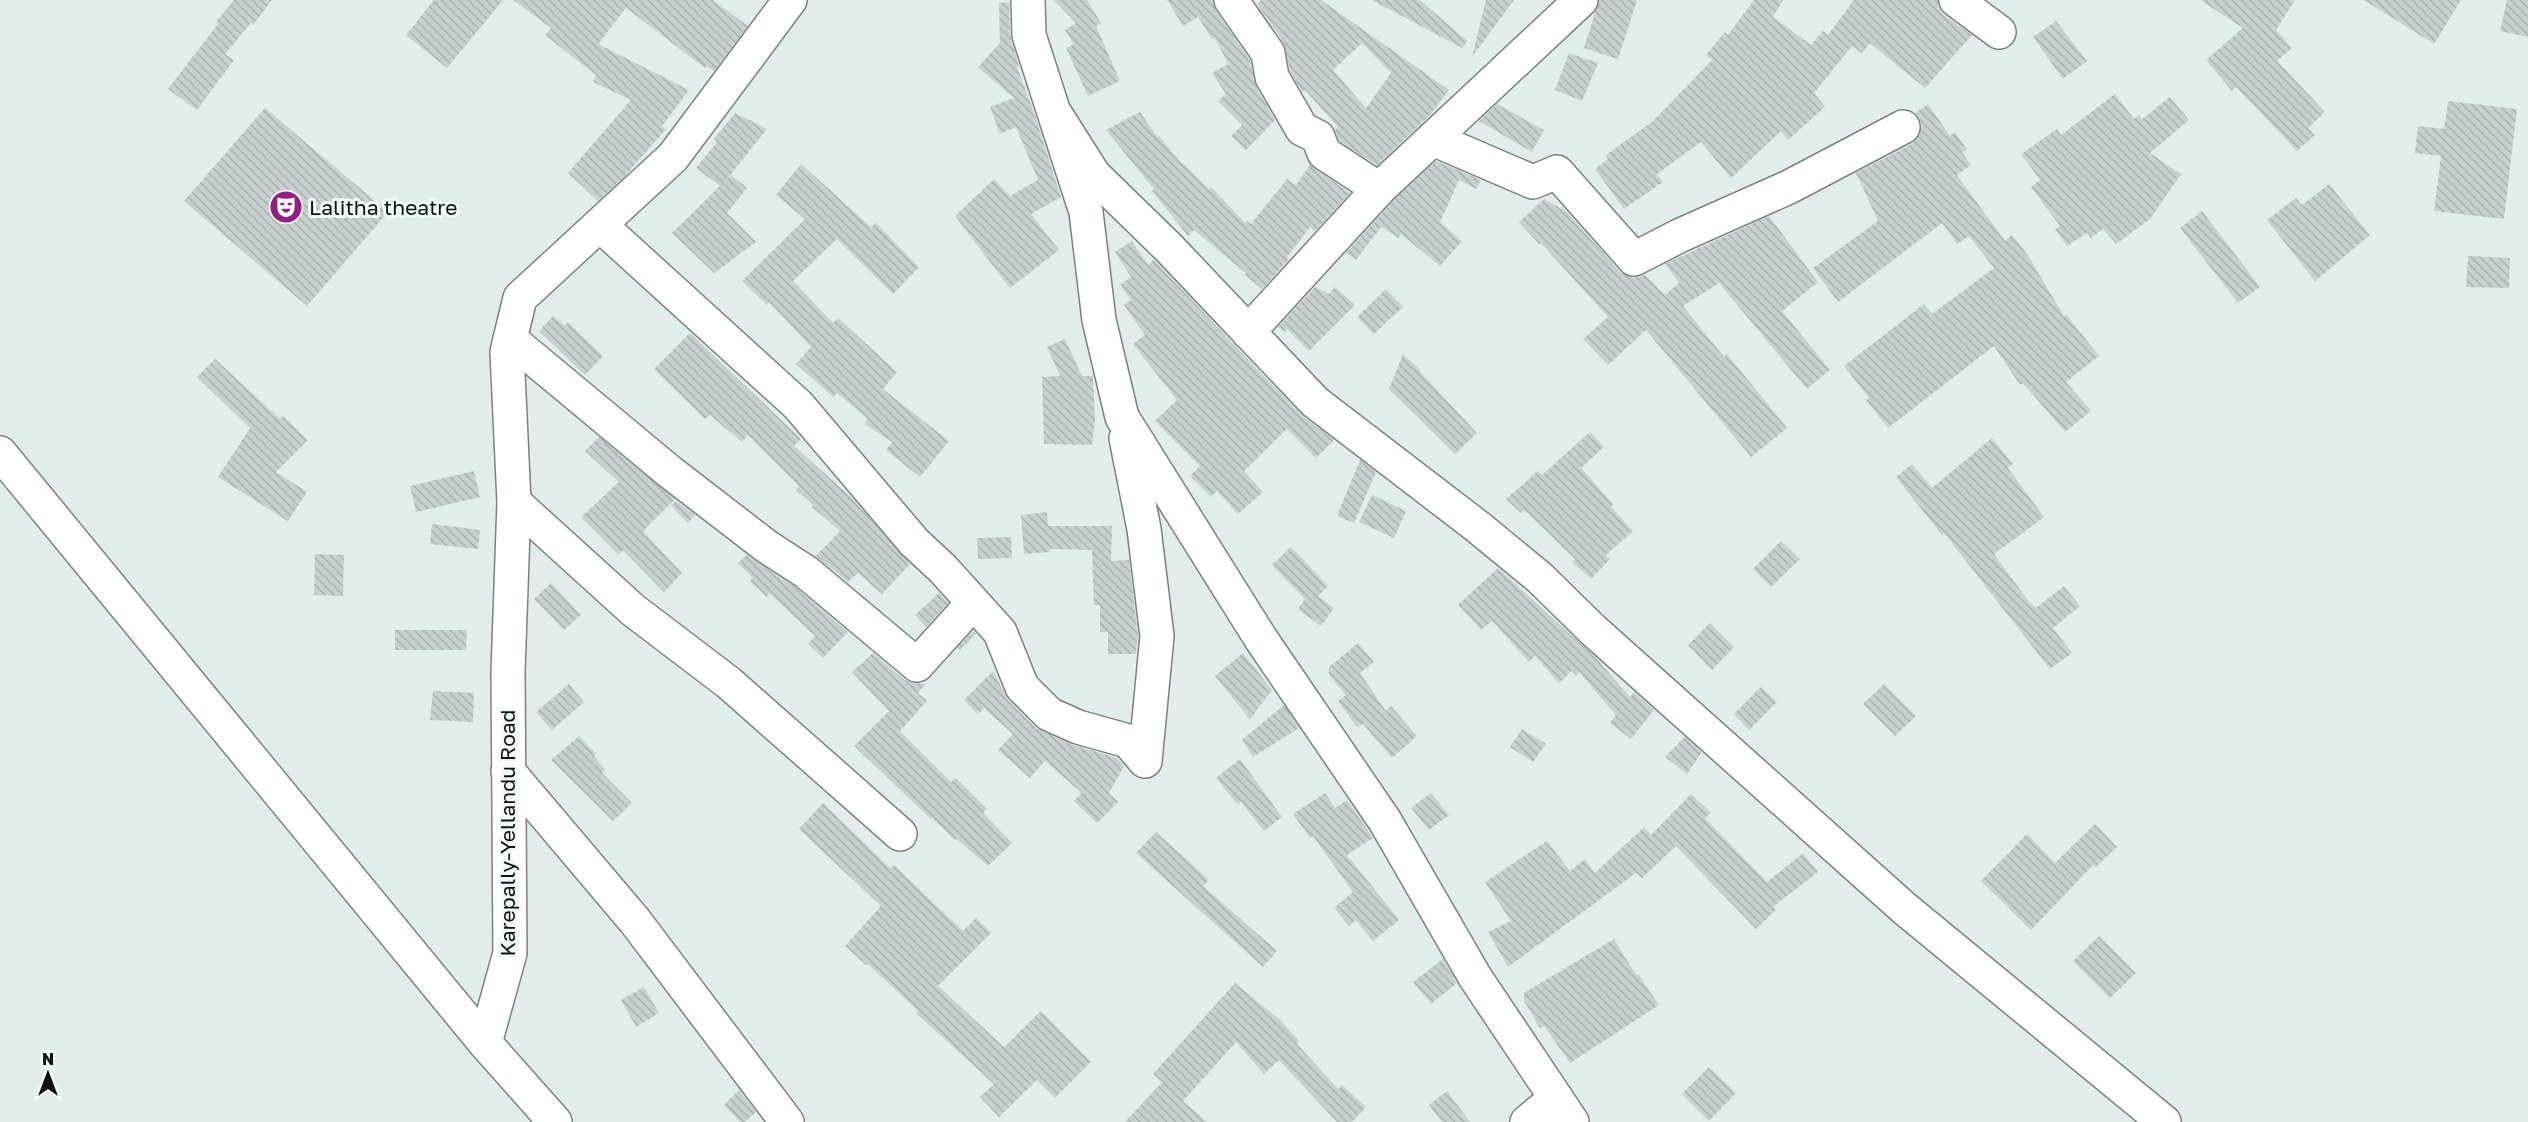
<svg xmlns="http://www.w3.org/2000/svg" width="2528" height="1122" font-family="'Golos Text',sans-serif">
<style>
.building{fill:url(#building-back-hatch);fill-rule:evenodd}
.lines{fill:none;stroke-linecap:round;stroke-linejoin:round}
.minor-casing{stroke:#7a8381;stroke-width:36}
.minor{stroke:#fff;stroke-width:33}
.labels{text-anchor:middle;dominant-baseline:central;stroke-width:6;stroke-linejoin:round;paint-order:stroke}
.poi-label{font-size:21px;fill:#0e1110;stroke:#eff9f7;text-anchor:start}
.street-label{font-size:21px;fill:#0e1110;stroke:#eff9f7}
</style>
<defs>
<pattern id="building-back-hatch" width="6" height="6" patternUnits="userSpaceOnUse" patternTransform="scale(1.5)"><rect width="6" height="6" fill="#c7d0cf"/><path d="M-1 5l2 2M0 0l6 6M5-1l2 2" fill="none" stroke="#aab2b1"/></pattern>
</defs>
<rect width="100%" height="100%" fill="#e2ecea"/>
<g class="building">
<polygon points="234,0 272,0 253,25 251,23 225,54 234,60 197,110 168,89 218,24 216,22"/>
<polygon points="434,0 503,0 447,68 406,35"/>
<polygon points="513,0 713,0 748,26 714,71 707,66 705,68 626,8 598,44 689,90 662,126 666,129 624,177 598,201 568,173 631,100 593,82 596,75 545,35 551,28"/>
<polygon points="1054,0 1087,0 1101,23 1096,26 1120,81 1088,96 1066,48 1074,44 1065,30 1076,23"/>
<polygon points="1167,0 1213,0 1216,11 1250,60 1256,86 1275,120 1246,150 1231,136 1242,125 1218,101 1226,94 1212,73 1228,64 1215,38 1212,39 1198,17 1183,26"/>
<path d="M1261,0H1321L1449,90L1430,115L1377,165L1339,141L1335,130L1338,127L1305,90L1302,92L1290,71L1284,43L1257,4ZM1362,43L1391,73L1366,108L1333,70Z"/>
<polygon points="1372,0 1420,0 1467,41 1462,48"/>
<polygon points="1486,0 1514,0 1472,57"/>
<polygon points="1599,0 1637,0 1618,59 1584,48"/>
<polygon points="1754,0 1783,0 1773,17 1811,45 1823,31 1828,35 1854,0 1938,0 1939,8 1944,15 1972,35 1925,88 1870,43 1862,53 1852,46 1814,93 1825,107 1788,140 1781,131 1731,178 1701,142 1657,174 1663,182 1624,209 1595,169 1608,159 1606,155 1653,121 1712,60 1706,55 1725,32 1728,35"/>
<polygon points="2200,0 2295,0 2276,30 2292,48 2277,61 2325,112 2308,128 2315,135 2297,151 2236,87 2232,91 2206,60 2243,28"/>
<polygon points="2364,0 2461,0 2434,44"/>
<polygon points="2507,0 2528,0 2528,37 2500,31"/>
<polygon points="1009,2 1010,36 1019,65 1017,67 1033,110 1061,197 1031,214 1059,250 1010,288 955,216 994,179 1010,196 1038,180 1016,127 1000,134 990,107 1014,98 978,67 1000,43 999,3"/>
<polygon points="2056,21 2087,61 2063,79 2033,37"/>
<polygon points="1569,53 1598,63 1582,101 1555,90"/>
<polygon points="2115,94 2134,119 2139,115 2142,119 2170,97 2189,120 2150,153 2181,174 2150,219 2116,244 2103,229 2091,238 2087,233 2067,246 2055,229 2060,226 2031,187 2040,180 2021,154 2057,129 2061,135"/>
<polygon points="2448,101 2517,109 2504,219 2434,211 2441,156 2415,153 2418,126 2444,129"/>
<polygon points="1497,104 1544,130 1532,152 1479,121"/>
<polygon points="1928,104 1950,136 1955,132 1967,150 1962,152 1971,165 1957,175 2005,241 2012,235 2027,254 2064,316 2066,314 2099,356 2066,382 2091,411 2065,432 2023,383 2020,385 1994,346 1888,428 1866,400 1869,398 1844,366 1924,304 1932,314 1994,268 1969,236 1957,244 1942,223 1838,302 1813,268 1878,221 1856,173 1912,144 1918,137 1922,127 1920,119 1915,113"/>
<polygon points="265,108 388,212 307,306 184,201"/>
<polygon points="1140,112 1157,137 1159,136 1182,164 1183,163 1209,189 1211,187 1245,223 1247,221 1251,224 1287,179 1296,185 1310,165 1350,193 1315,231 1310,227 1287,257 1289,259 1262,289 1245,275 1246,273 1194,230 1188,236 1152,191 1154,189 1106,130"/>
<polygon points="735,113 767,129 723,184 731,175 747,188 727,213 756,242 714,273 672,233 720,186 696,168 717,142 714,139"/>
<polygon points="1436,161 1481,180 1476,189 1459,180 1440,222 1462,241 1440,266 1401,234 1399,238 1381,227 1356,260 1346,253 1392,202"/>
<polygon points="801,164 871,227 876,223 919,267 893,294 837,239 793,281 833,323 838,318 897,372 883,389 949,441 920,477 886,450 892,442 865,424 868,419 837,393 833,397 796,364 811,347 769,302 767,305 742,281 805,219 776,195"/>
<polygon points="2329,184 2370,235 2315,281 2267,220 2296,198 2302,205"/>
<polygon points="1544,199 1567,212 1620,272 1634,278 1645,275 1665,295 1679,283 1665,264 1769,216 1818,282 1782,311 1830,370 1807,389 1719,283 1683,306 1724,357 1727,354 1787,428 1751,457 1646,330 1608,365 1583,339 1608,317 1541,243 1539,244 1519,222"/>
<polygon points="2202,211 2260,287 2238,303 2180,228"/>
<polygon points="1132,241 1148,265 1154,260 1301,415 1334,440 1316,458 1287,429 1244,471 1263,492 1238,514 1217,491 1211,497 1190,476 1200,466 1155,421 1177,400 1133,344 1145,335 1124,305 1131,300 1120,285 1131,277 1115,252"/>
<polygon points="2468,256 2510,258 2509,288 2466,287"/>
<polygon points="1315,287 1329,294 1335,287 1355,305 1309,351 1287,329 1285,332 1278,327"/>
<polygon points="1386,289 1403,307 1374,334 1357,317"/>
<polygon points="553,316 565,326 568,322 603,356 585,375 539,331"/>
<polygon points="690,333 801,439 794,446 852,498 910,564 882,594 858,573 848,582 816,556 840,531 812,507 813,505 796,490 799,486 748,435 742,442 710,415 705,419 654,369"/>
<polygon points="1065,339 1082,376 1093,376 1095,421 1092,445 1044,444 1042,377 1060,376 1047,347"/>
<polygon points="1403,354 1421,371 1420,372 1477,433 1455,454 1389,389"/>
<polygon points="215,359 280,419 283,416 308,440 276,472 307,492 288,521 218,477 250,428 197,377"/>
<polygon points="1590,432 1604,447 1581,468 1613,504 1611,507 1633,531 1606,555 1610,559 1591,579 1572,562 1575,559 1524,510 1521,513 1506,499 1538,471 1542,475"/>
<polygon points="599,437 675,499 643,531 682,573 664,592 623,550 619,555 581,517 619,482 585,451"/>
<polygon points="1992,438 2013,464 2008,468 2044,517 1994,554 2030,603 2036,608 2064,586 2080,606 2053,628 2072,653 2050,669 1944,533 1942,535 1896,477 1912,464 1932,488"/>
<polygon points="1360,460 1376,472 1354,523 1337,516"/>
<polygon points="474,471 480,497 416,512 410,486"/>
<polygon points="1372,495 1406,511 1394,538 1359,522"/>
<polygon points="676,501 695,515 688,523 671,506"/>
<polygon points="1047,512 1048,526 1112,526 1111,561 1129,560 1138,636 1136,654 1108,654 1108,632 1100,632 1100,605 1094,605 1092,550 1050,549 1050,552 1024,554 1021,515"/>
<polygon points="432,524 480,530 478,549 430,544"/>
<polygon points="1011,537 1012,558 978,559 977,538"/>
<polygon points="1781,541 1800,559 1771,587 1753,569"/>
<polygon points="1291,547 1328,586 1318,596 1334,608 1321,626 1298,609 1305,599 1272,565"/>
<polygon points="315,554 344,555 343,596 314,595"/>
<polygon points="747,555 795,587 848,632 823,658 808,644 815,636 769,593 767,597 750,581 753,578 738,563"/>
<polygon points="1498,568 1595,657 1630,697 1634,692 1654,710 1631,739 1610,723 1616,715 1579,672 1576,676 1572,671 1559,683 1535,656 1529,662 1492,621 1481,630 1458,605"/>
<polygon points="551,583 581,615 564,630 534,599"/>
<polygon points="939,593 948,603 926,627 915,615"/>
<polygon points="1710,623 1734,647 1712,670 1688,645"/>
<polygon points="395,630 467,630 466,650 395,650"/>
<polygon points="973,631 976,634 960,650 957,648"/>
<polygon points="1358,643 1374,662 1360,673 1386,711 1391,706 1417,736 1392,758 1363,724 1357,727 1338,701 1346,695 1329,675 1329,667"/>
<polygon points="873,653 905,680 913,683 926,684 918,693 927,701 900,731 951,782 956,778 987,809 983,813 1012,843 988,866 957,839 955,840 932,818 931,819 854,746 889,711 852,672"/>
<polygon points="1243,653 1272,690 1250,719 1215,676"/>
<polygon points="993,671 1008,700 1036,728 1070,744 1117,758 1124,766 1109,793 1118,802 1097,823 1074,801 1082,793 1045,761 1030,778 998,750 1013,734 984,708 978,714 964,700"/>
<polygon points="569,684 584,702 552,730 536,712"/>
<polygon points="1884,684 1916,716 1895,736 1863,704"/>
<polygon points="1761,687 1777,702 1749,730 1734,714"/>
<polygon points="433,691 474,693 473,722 430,720"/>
<polygon points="1284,705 1299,728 1253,757 1242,740"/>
<polygon points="1522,729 1546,744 1533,762 1510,747"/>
<polygon points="579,736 596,754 594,756 605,770 602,773 632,803 613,821 551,760"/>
<polygon points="1685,737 1702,752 1687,774 1665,757"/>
<polygon points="1240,759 1282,817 1264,831 1241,802 1238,805 1216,778"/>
<polygon points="1325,793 1335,808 1347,800 1373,838 1347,855 1399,920 1373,941 1356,920 1349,926 1334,908 1353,892 1313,836 1310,838 1293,814"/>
<polygon points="1431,793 1449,815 1429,830 1411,808"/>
<polygon points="1691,794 1711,813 1705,818 1767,882 1803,853 1818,872 1773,907 1776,910 1756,929 1676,846 1642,878 1636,873 1508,967 1488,932 1511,921 1485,882 1547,841 1570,871 1585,859 1595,873 1644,827 1651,835"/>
<polygon points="823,803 890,868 894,865 963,931 976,918 991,933 938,986 1004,1047 1041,1011 1091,1062 1055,1098 1037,1080 999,1117 980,1097 994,1084 916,1013 918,1011 868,964 866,965 845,946 881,906 799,829"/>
<polygon points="2095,824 2117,847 2096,867 2093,865 2031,930 1981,881 2027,834 2055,863"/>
<polygon points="1156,832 1209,880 1203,886 1277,951 1263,967 1136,853"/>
<polygon points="2099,936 2136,973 2110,998 2073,961"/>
<polygon points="1614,939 1636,975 1638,974 1659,1005 1570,1063 1544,1026 1540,1028 1524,1001 1524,993"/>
<polygon points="1443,959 1457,983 1431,1004 1413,982"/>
<polygon points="1235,983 1280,1020 1299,1041 1297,1044 1338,1089 1342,1085 1366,1107 1352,1122 1337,1122 1279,1060 1264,1074 1236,1042 1183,1101 1207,1122 1125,1122 1162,1082 1153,1074"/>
<polygon points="644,987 659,1013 636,1027 621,1000"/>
<polygon points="1709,1067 1736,1093 1709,1121 1682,1094"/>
<polygon points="739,1090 756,1112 745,1122 740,1122 724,1105"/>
<polygon points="1447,1091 1470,1122 1442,1122 1429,1105"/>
</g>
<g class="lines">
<defs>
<g id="minor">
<polyline points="1028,0 1029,35 1086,212 1099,320 1122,417 1261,639 1385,821 1475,977 1572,1122"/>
<polyline points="1231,0 1268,53 1272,77 1302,129 1318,137 1324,153 1379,189"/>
<polyline points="1956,0 1999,32"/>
<polyline points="1056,115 1094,175 1169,248 1315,402 1478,527 1540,578 1593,630 1904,908 2164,1122"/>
<polyline points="1433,139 1533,182 1557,172 1634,259 1681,235 1789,187 1903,127"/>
<polyline points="600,225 798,405 914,542 943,569 1000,632 1022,687 1049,714 1078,727 1128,741 1145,761 1157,636 1144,529 1126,438"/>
<polyline points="1248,332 1379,189 1581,0"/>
<polyline points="510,339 670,472 766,546 806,572 917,665 973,603"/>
<polyline points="0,453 485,1043 555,1122"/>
<polyline points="514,502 633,610 729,683 900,834"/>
<polyline points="508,771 635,921 787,1122"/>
<polyline points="485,1043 510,953 508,672 514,502 507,352 520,298 673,157 790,0"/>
<polyline points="1527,1122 1556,1098"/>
</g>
</defs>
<use href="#minor" class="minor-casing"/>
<use href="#minor" class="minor"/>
</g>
<defs>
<symbol id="theatre-disc" viewBox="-11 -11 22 22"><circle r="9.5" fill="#912080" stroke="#eff9f7"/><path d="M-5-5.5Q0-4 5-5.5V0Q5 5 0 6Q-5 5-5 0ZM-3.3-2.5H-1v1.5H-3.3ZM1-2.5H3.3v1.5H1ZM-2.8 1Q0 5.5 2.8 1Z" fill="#fff"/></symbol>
</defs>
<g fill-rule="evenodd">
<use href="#theatre-disc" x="267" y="188" width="38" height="38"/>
</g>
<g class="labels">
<g class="poi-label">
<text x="309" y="207">Lalitha theatre</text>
</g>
<g class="street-label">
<text transform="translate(507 833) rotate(-90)">Karepally-Yellandu Road</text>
</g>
</g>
<g transform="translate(48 1074)" stroke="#eff9f7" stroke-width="4.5" paint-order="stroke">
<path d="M0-4.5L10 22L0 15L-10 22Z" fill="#0e1110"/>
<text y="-9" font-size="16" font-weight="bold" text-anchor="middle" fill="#0e1110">N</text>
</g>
</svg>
